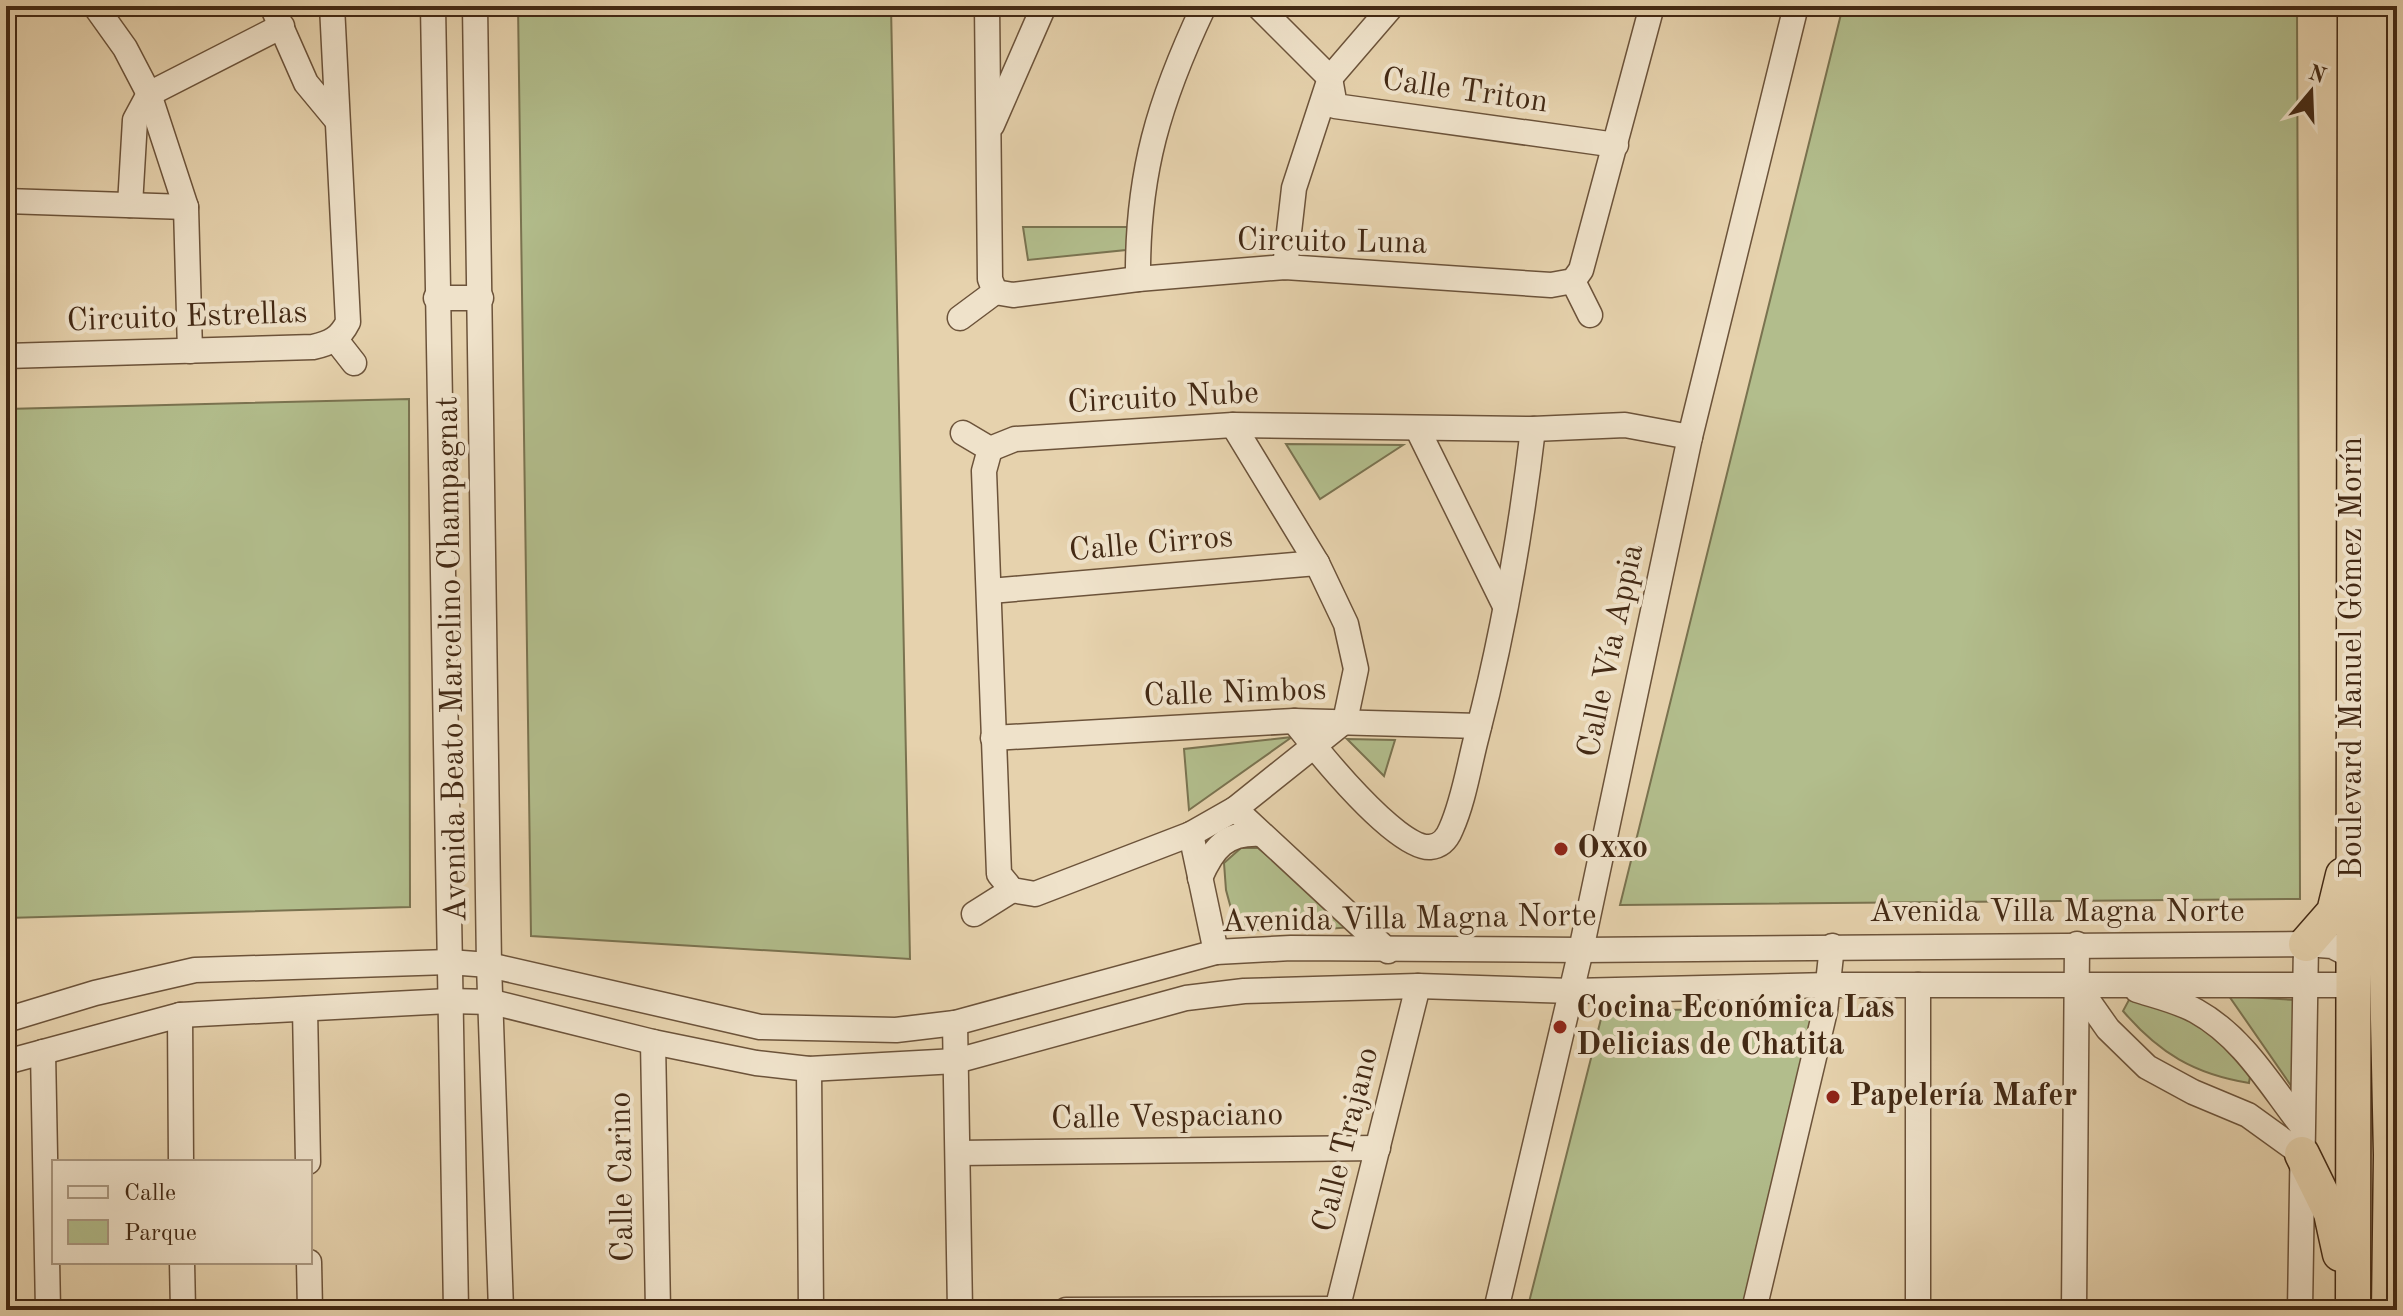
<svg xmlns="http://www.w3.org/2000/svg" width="2403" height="1316" font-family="'Old Standard TT',serif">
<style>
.green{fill:#b2bd8c;stroke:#7a7350;stroke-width:2}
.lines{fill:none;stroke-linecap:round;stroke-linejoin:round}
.minor-casing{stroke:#6c533a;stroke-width:27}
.highway-casing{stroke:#432914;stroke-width:37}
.minor{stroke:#efe2ca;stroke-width:24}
.highway{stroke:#e6d2ad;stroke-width:34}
.poi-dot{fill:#8f2418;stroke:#efe2ca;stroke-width:3}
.labels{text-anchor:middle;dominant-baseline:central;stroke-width:8;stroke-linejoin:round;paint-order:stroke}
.street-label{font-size:32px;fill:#432914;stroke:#efe2ca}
.poi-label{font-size:32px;font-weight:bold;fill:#432914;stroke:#efe2ca;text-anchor:start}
</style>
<rect width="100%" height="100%" fill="#e6d2ad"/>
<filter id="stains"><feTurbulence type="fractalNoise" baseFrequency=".0025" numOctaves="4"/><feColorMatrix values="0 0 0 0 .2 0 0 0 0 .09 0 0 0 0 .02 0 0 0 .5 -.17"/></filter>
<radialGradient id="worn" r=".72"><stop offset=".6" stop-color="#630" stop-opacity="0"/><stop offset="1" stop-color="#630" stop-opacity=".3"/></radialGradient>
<g class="green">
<polygon points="518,6 891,6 910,959 531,936"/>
<polygon points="1843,6 2297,6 2300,899 1620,905"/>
<polygon points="1023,227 1132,227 1126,250 1028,260"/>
<polygon points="409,399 410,907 6,918 6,409"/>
<polygon points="1286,444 1403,445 1320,499"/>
<polygon points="1292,737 1189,810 1184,749"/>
<polygon points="1347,739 1395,740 1384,776"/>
<polygon points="1241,848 1258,848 1352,927 1279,933 1236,927 1226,890 1224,863"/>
<polygon points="2229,996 2295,1000 2294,1090"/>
<path d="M2130,998L2210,1027L2251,1070L2249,1083C2194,1074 2159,1053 2123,1011Z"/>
<polygon points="1838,1007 1755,1310 1527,1310 1603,1011"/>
</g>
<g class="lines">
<defs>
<g id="minor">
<polyline points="95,6 125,48 149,94 186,207 190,351"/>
<polyline points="272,6 306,83 335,118"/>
<polyline points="433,6 456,1310"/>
<polyline points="475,6 489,965 501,1310"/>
<polyline points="987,6 990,279 995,292"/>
<polyline points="1258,6 1330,78 1335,106 1616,145"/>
<polyline points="992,125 1044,6"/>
<polyline points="6,201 186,207"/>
<polyline points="130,205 135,120 149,94 282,26"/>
<polyline points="1285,267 1294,188 1330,78 1392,6"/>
<path d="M1138,279C1137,173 1159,101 1204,6"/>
<polyline points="1573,281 1590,315"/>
<polyline points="995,292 1013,295 1138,279 1285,267 1551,285 1573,281 1581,270 1652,6"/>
<polyline points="436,298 481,298"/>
<polyline points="960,318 995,292"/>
<polyline points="336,340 354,363"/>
<path d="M6,356L313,347C331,343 340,338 348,322L332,6"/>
<polyline points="1417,428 1504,604"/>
<polyline points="963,433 990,449"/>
<polyline points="990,449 984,471 999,874 1012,890 1035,894 1191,834 1235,809 1345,721 1356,669 1346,624 1317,563 1233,425"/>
<polyline points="990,449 1015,439 1233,425 1533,429 1625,425 1690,437"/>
<polyline points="990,591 1317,563"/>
<path d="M1294,721C1316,749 1396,850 1430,847C1441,846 1447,839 1451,829C1464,800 1469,765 1477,735C1503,635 1521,531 1533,429"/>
<polyline points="993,738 1294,721 1479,726"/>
<polyline points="1235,809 1388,951"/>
<polyline points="1191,834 1216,952"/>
<path d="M1200,878C1213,848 1226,832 1261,834"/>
<polyline points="974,914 1012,890"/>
<polyline points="2077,985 2108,1029 2147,1067 2193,1092 2248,1115 2302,1154"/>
<path d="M2137,990C2156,996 2178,1001 2196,1011C2243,1037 2270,1085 2302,1126"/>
<polyline points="305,1009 308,1162"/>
<polyline points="180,1015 181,1162"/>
<polyline points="6,1020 95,993 195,970 449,962 489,965 760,1027 896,1030 955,1023 1216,952 1291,948 1581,950 2306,944 2332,946 2354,957"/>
<polyline points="955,1023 960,1310"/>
<polyline points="653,1042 658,1310"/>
<polyline points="43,1052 48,1310"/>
<polyline points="6,1062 180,1015 449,1001 492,1002 653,1042 756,1063 809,1069 956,1061 1186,998 1244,991 1418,986 1572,991 1830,985 2354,985"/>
<polyline points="809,1069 811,1310"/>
<polyline points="958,1153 1378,1148"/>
<polyline points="182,1262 183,1310"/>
<polyline points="309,1262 310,1310"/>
<polyline points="1066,1310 1337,1309"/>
<polyline points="1337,1310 1418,986"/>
<polyline points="1496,1310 1581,950 1690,437 1796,6"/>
<polyline points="1754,1310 1825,1011 1832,946"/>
<polyline points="1918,1310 1918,985"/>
<polyline points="2074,1310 2077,944"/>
<polyline points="2300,1310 2306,944"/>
</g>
<g id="highway">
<polyline points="2385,6 2386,929 2391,1155 2389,1310"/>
<polyline points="2306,944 2334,912 2343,875"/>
<polyline points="2302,1154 2331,1213 2340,1254"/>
<polyline points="2353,1310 2355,6"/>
</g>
</defs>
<use href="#minor" class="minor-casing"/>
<use href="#highway" class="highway-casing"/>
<use href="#minor" class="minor"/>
<use href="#highway" class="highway"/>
</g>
<g class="poi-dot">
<circle cx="1561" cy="849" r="8"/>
<circle cx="1560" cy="1027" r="8"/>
<circle cx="1833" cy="1097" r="8"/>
</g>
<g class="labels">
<g class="street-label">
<text transform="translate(1465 92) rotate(8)">Calle Triton</text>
<text transform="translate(1332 243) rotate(1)">Circuito Luna</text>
<text transform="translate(187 318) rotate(-2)">Circuito Estrellas</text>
<text transform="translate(1163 399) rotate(-3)">Circuito Nube</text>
<text transform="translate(1151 545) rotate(-5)">Calle Cirros</text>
<text transform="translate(1612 651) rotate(-78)">Calle Vía Appia</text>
<text transform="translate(2353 658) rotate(-90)">Boulevard Manuel Gómez Morín</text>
<text transform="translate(453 659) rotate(-91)">Avenida Beato Marcelino Champagnat</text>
<text transform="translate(1235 694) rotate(-2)">Calle Nimbos</text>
<text x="2057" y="913">Avenida Villa Magna Norte</text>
<text transform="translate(1409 920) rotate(-1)">Avenida Villa Magna Norte</text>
<text transform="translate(1167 1118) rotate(-1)">Calle Vespaciano</text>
<text transform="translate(1347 1140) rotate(-76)">Calle Trajano</text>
<text transform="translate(623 1177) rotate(-91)">Calle Carino</text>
</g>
<g class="poi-label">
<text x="1577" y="849">Oxxo</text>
<text x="1576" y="1009">Cocina Económica Las<tspan x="1576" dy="37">Delicias de Chatita</tspan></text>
<text x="1849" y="1097">Papelería Mafer</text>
</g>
</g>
<rect width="2403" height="1316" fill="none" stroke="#e6d2ad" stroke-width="32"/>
<rect x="8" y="8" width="2387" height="1300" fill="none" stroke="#432914" stroke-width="4"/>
<rect x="16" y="16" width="2371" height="1284" fill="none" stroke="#432914" stroke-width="2"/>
<rect x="52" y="1160" width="260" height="104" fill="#efe2ca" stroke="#aa9881" stroke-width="2"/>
<rect x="68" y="1186" width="40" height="12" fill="#efe2ca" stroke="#aa9881" stroke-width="2"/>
<text x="124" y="1200" font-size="24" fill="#432914">Calle</text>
<rect x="68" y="1220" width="40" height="24" fill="#b2bd8c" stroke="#aa9881" stroke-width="2"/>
<text x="124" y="1240" font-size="24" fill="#432914">Parque</text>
<g transform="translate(2311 92) rotate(19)" stroke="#efe2ca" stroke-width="6" paint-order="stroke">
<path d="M0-6L14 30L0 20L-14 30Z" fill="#432914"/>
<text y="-12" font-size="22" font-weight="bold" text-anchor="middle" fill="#432914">N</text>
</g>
<rect width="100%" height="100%" filter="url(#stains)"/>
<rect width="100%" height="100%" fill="url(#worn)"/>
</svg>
